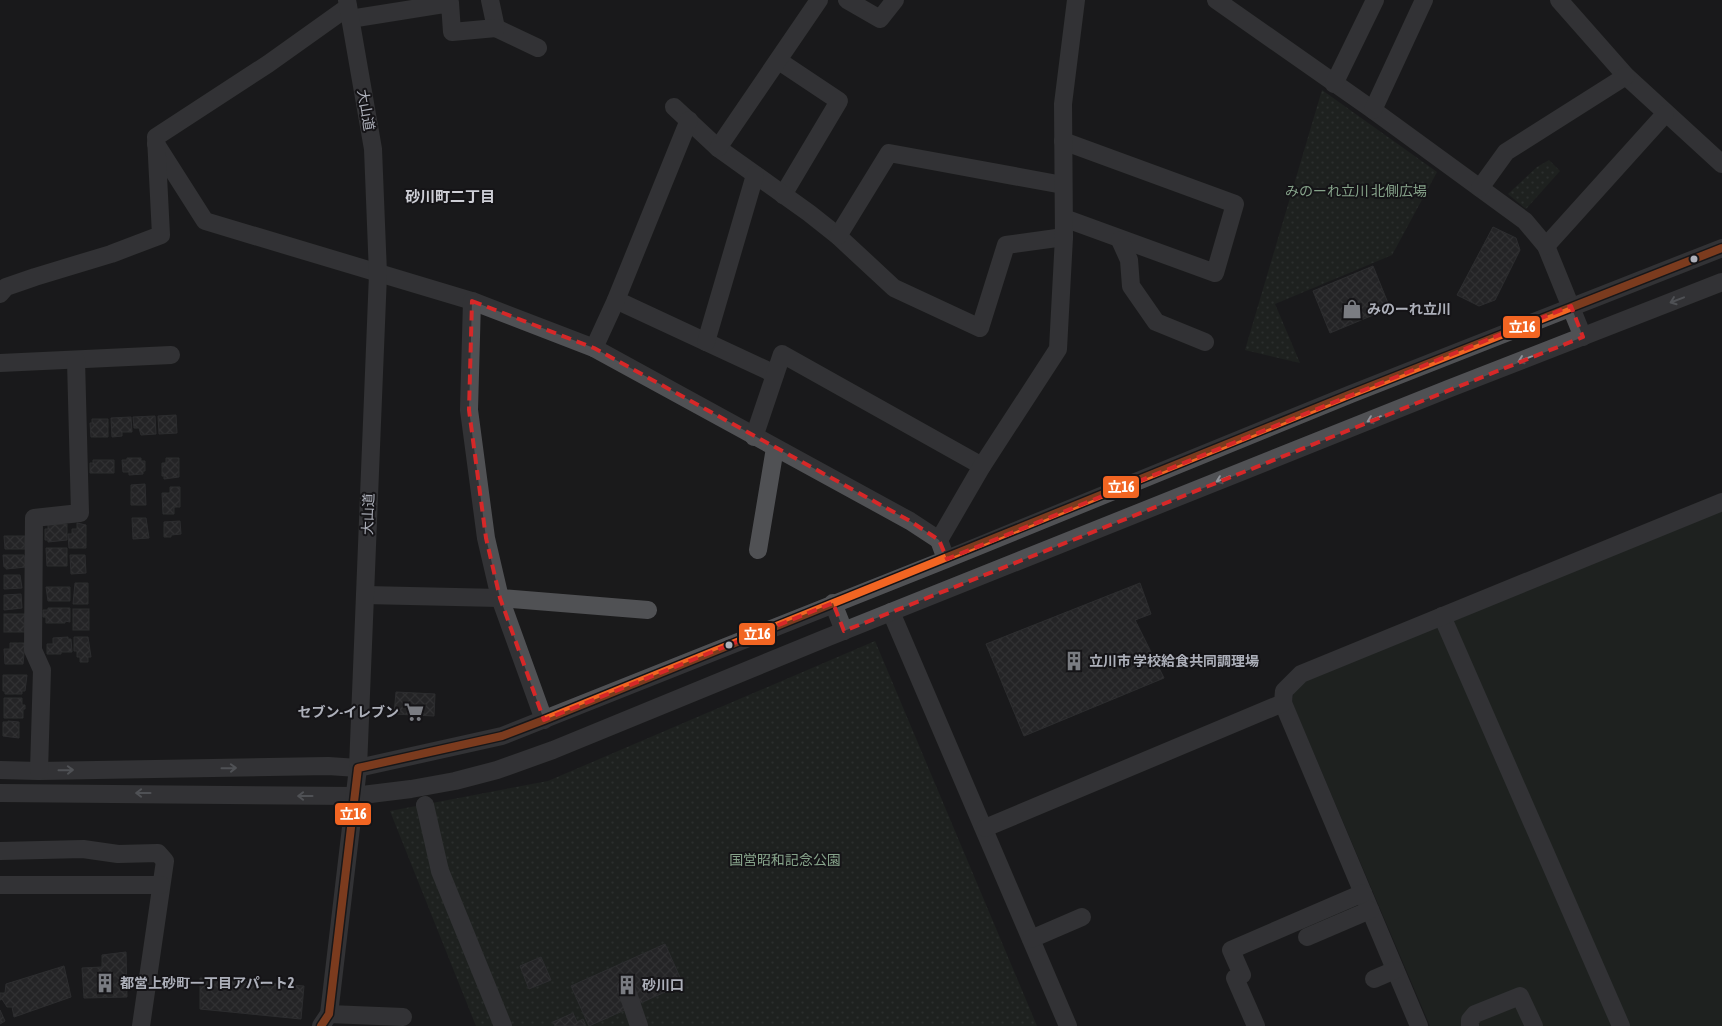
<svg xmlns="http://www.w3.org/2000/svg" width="1722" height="1026" font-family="'Asap Condensed','Noto Sans JP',sans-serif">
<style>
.grass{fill:#242b25}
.park{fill:url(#park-dots)}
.building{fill:url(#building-cross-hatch);stroke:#434447}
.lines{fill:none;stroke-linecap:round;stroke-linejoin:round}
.minor{stroke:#505154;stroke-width:18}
.bus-1-casing{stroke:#151417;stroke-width:11}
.bus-1{stroke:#f26522;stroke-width:8}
.oneway{stroke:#91949b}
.marked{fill:none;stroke:#d62828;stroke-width:4;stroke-dasharray:10 6;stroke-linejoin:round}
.bus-dot{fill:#adb0ba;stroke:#151417;stroke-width:2}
.labels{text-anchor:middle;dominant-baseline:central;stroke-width:4;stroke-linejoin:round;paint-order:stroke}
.street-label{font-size:14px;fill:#adb0ba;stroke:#151417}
.park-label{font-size:14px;fill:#86a38a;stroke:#151417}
.poi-label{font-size:14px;font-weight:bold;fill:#adb0ba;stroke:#151417;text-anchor:start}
.neighbourhood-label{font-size:15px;font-weight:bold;fill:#cecfd6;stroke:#151417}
.line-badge{stroke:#151417;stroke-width:2}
.badge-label{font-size:14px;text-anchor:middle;font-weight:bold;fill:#fff}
</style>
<defs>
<pattern id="park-dots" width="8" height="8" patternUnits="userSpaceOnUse" patternTransform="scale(1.25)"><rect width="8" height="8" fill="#242b25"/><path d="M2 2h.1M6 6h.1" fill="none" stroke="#414743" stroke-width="1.8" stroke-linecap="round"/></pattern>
<pattern id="building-cross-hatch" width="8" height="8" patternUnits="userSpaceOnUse" patternTransform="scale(1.25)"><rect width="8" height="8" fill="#323233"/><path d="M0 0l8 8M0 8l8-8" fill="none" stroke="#4d4d4e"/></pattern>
</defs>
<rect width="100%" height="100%" fill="#1a1a1b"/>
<polygon class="grass" points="1722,511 1722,1026 1430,1026 1292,702 1294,691 1303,681"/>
<g class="park">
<polygon points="1322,90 1437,172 1392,255 1275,304 1300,363 1245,350"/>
<polygon points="1549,160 1560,171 1526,209 1508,194 1537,167"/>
<polygon points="875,641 1037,1026 476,1026 390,811 548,781"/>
</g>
<g class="building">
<polygon points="1493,227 1516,238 1520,250 1495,300 1479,306 1457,295"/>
<polygon points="1373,266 1390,308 1330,333 1313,291"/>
<polygon points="176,415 177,433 159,434 158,416"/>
<polygon points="155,416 156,434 141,435 139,428 134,428 133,417"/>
<polygon points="131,417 132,432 122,432 122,436 112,437 111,418"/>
<polygon points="92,419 108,419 108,437 91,437 90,423 92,423"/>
<polygon points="127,458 141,458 141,461 145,461 145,471 143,471 143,474 129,475 129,472 123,472 122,460 127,460"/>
<polygon points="166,458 179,458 179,477 164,479 164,476 162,476 162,463 166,463"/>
<polygon points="93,460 114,460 114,473 90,473 90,463 93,463"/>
<polygon points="145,484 146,505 131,505 131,485"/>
<polygon points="170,487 180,487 180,507 174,507 174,514 163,514 162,493 170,493"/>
<polygon points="132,518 146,518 149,538 133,539"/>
<polygon points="180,521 181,534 171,535 171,537 164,537 164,522"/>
<polygon points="77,523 86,525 86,548 69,548 68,534 72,534 72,529 77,529"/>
<polygon points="48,524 67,524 67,540 48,542 48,540 45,540 45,529 48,529"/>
<polygon points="4,536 25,536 25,549 5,549"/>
<polygon points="46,548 67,548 67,566 47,566"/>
<polygon points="3,555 24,555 26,567 6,569 6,567 4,567"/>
<polygon points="70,555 85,555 86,573 71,574"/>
<polygon points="4,575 20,575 22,588 4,589"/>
<polygon points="75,583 88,583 88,604 73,604"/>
<polygon points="1140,583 1151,614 1135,620 1164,678 1024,736 986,644"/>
<polygon points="46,587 70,587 70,601 48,601"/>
<polygon points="21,594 22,608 4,610 4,595"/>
<polygon points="48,608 70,608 70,622 65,621 65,623 46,623 46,617 43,617 43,610 48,610"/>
<rect x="73" y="609" width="16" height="21"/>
<rect x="4" y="614" width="21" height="18"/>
<polygon points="68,637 68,639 71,639 72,652 61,652 61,654 47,654 47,644 53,644 53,638"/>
<polygon points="74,637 88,637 91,657 88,657 88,662 80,662 80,657 77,657 77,651 74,651"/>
<polygon points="10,643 25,643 23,664 5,664 4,649 10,649"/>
<polygon points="3,675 27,675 25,691 22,691 22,694 5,694 5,691 3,691"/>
<polygon points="396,692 435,694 434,716 394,714"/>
<polygon points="4,698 22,698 22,705 25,705 25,709 23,709 23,718 4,718"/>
<polygon points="8,721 19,722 19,738 3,736 3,722 8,722"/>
<polygon points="665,944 683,984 589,1026 571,986"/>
<polygon points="126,952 127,997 84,998 82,968 102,967 102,955"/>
<polygon points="541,957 551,980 529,989 520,966"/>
<polygon points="64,966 71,997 14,1017 12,1007 7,1007 2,999 0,1000 0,993 5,993 6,984"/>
<polygon points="200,978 304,986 301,1019 200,1009"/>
<polygon points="0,1010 5,1021 0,1024"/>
<polygon points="573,1013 577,1022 583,1019 586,1026 555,1026 553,1022"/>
</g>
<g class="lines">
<g class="minor">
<polyline points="490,0 496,28 538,48"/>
<polyline points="847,0 880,19 895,0"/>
<polyline points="1216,0 1373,110 1525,221 1546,246 1583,337"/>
<polyline points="1559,0 1626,76 1722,164"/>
<polyline points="350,19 450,3 452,32 496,28"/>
<polyline points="779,61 839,101 783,195"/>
<polyline points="1334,84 1375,0"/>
<polyline points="674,107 718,148 809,213 838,236 894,288 980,328 1006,245 1064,237"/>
<polyline points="1373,110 1424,0"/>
<polyline points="1063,141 1235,204 1215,273 1064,218"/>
<polyline points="156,144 205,221 472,301 594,348 910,521 939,540"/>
<polyline points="718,148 819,0"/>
<polyline points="1480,188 1506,152 1626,76"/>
<polyline points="838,236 889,153 1063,185"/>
<polyline points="1120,240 1129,260 1131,286 1156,322 1205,342"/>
<polyline points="1546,246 1665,114"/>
<polyline points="0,294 6,287 35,277 111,254 161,235 156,137 268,64 348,7"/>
<polyline points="616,300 775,374"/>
<polyline points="472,301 469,410 486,538 500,598 544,720"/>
<polyline points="706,342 755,175"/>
<polyline points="594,348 616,300 689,120"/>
<polyline points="0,363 171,355"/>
<polyline points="754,437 782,354 982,466"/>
<polyline points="758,550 775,448"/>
<polyline points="943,551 939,540 982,466 1058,349 1064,237 1063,104 1076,0"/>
<polyline points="365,595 500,598 648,610"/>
<polyline points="833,603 844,631"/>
<polyline points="891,612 1068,1026"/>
<polyline points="1442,616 1621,1026"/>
<polyline points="1283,703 1419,1026"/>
<polyline points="0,770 39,771 328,766 358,768 502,736 947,559 1351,394 1722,248"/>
<polyline points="39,771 42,670 33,650 34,518 80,513 76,360"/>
<polyline points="0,793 354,796 411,789 455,781 497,770 553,750 826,638 1448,389 1722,282"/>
<polyline points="425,805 440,871 503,1026"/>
<polyline points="985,828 1283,703 1284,691 1301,674 1722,502"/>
<polyline points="0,851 83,849 118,854 158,853 165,861 141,1026"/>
<polyline points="0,885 161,885"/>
<polyline points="1307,937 1370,910"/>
<polyline points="1031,939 1082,917"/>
<polyline points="1374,979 1395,970"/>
<polyline points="626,988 639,1026"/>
<polyline points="329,1014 403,1017"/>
<polyline points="321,1026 329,1014 358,768 378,274 373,149 347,0"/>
<polyline points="1256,1026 1235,978 1242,975 1231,950 1363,893"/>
<polyline points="1470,1026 1470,1020 1475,1014 1520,996 1534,1026"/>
</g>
<defs>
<polyline id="bus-1" points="321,1026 329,1014 358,768 502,736 544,720 1351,394 1722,248"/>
</defs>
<use href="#bus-1" class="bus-1-casing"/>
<use href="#bus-1" class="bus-1"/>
</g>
<defs><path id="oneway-shaft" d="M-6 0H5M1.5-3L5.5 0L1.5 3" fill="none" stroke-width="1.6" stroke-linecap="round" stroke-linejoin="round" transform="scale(1.25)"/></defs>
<g class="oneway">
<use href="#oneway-shaft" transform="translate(1677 300) rotate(159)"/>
<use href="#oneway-shaft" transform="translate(1525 359) rotate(159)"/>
<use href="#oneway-shaft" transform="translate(1374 419) rotate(158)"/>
<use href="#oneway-shaft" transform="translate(1223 479) rotate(158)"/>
<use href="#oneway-shaft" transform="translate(229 768) rotate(-1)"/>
<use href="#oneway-shaft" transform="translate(66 770) rotate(-1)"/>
<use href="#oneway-shaft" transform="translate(143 793) rotate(-180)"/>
<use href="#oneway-shaft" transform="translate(305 796) rotate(-180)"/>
</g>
<path d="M0 0H1722V1026H0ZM472,301L594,348L910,521L939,540L947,559L1571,306L1583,337L844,631L833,603L544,720L500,598L486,538L469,410Z" fill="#1a1a1b" fill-opacity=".55" fill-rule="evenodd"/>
<path class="marked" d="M472,301L594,348L910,521L939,540L947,559L1571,306L1583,337L844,631L833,603L544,720L500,598L486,538L469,410Z"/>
<defs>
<symbol id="shop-bare" viewBox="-9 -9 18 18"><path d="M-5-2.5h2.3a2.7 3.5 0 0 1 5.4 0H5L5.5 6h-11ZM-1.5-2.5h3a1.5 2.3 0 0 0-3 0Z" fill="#7a7c82" stroke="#151417" stroke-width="2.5" paint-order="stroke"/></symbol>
<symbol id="building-bare" viewBox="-9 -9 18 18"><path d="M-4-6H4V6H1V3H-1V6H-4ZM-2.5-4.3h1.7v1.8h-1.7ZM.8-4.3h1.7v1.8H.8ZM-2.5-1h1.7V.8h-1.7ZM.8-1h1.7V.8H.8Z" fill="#7a7c82" stroke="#151417" stroke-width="2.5" paint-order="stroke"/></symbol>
<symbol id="supermarket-bare" viewBox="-9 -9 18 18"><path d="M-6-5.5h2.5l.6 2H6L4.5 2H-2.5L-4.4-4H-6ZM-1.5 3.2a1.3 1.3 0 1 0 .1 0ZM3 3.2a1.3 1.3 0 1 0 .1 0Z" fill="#7a7c82" stroke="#151417" stroke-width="2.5" paint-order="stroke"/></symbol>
</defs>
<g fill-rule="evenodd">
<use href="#shop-bare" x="1338" y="295" width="28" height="28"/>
<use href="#building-bare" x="1060" y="647" width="28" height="28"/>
<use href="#supermarket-bare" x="400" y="698" width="28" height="28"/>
<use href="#building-bare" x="91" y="969" width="28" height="28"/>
<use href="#building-bare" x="613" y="971" width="28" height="28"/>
</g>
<g class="bus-dot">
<circle cx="1694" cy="259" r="4.5"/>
<circle cx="729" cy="645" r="4.5"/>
</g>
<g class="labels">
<g class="street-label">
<text transform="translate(366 110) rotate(80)">大山道</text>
<text transform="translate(368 514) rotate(-88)">大山道</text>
</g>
<g class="park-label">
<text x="1356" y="191">みのーれ立川 北側広場</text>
<text x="785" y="860">国営昭和記念公園</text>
</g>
<g class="poi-label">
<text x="1367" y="309">みのーれ立川</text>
<text x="1089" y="661">立川市 学校給食共同調理場</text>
<text x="399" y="712" text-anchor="end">セブン-イレブン</text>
<text x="120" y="983">都営上砂町一丁目アパート2</text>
<text x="642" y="985">砂川口</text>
</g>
<g class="neighbourhood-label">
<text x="450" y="196">砂川町二丁目</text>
</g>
</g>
<g class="line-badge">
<rect x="1502" y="315" width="39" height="24" rx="5" fill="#f26522"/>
<rect x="1102" y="475" width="38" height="24" rx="5" fill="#f26522"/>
<rect x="738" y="622" width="38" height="24" rx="5" fill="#f26522"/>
<rect x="334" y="802" width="38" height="24" rx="5" fill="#f26522"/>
</g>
<g class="badge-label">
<text x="1522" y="332">立16</text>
<text x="1121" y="492">立16</text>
<text x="757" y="639">立16</text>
<text x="353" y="819">立16</text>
</g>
</svg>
